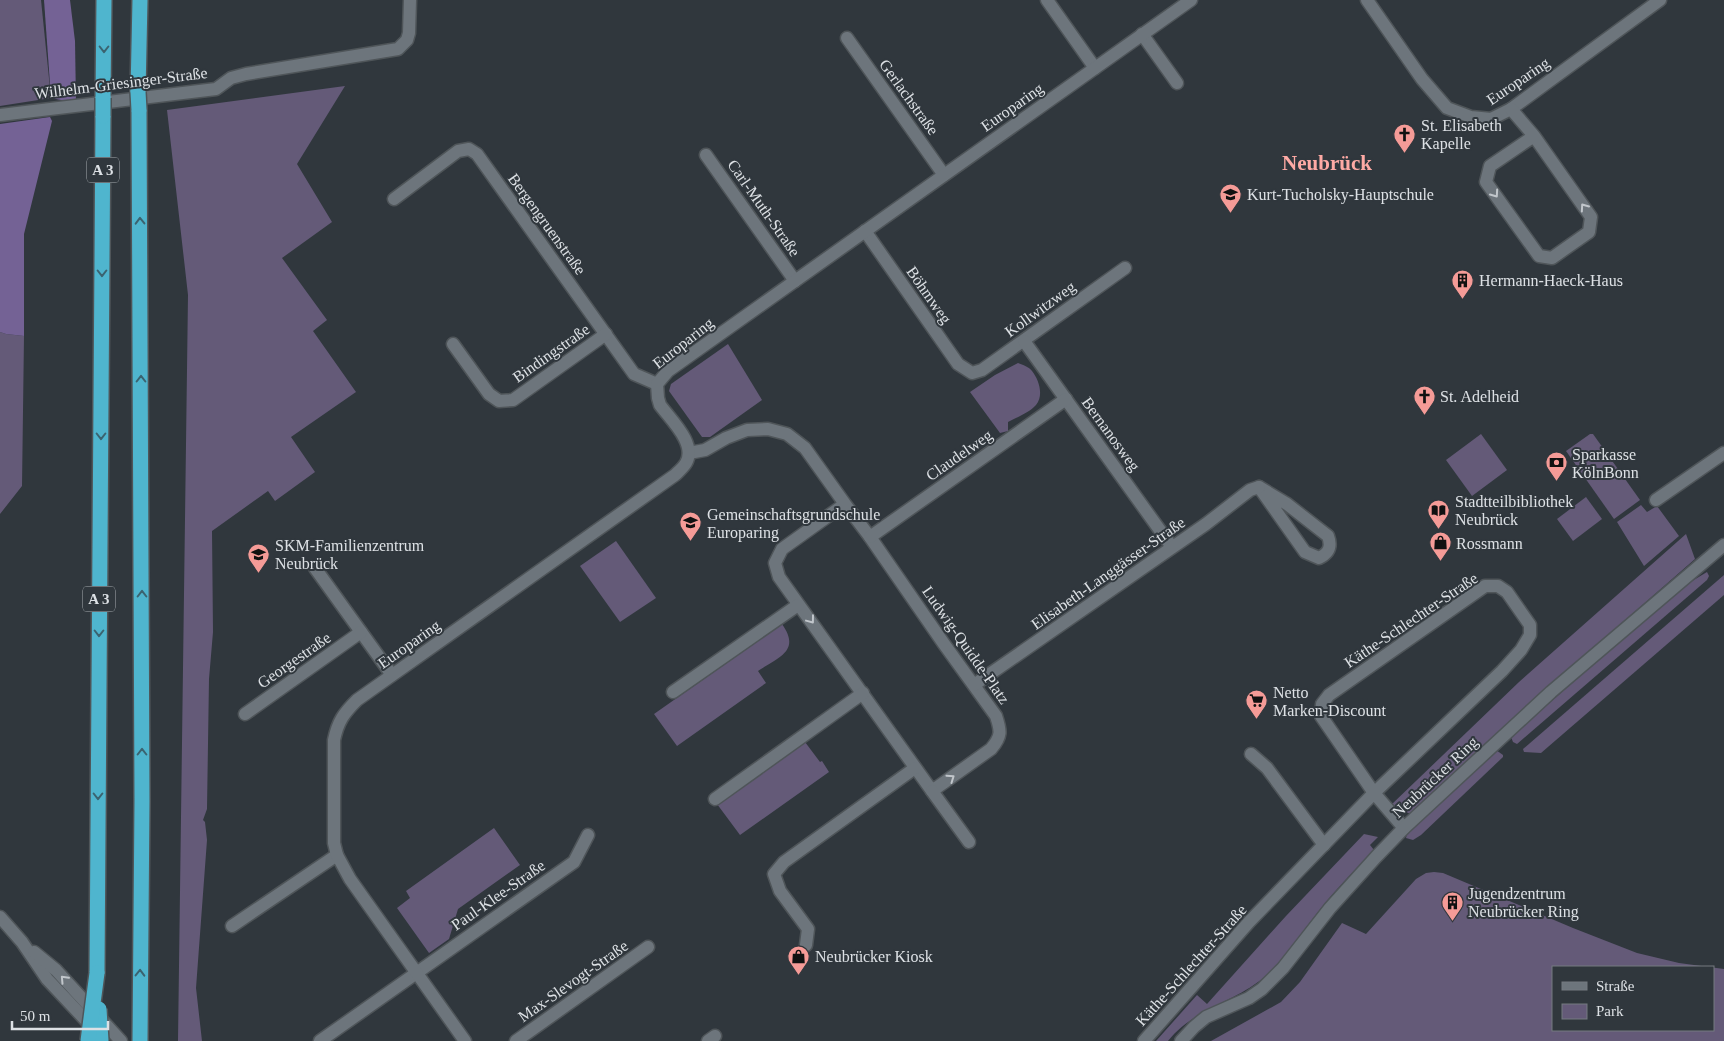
<svg xmlns="http://www.w3.org/2000/svg" width="1724" height="1041" font-family="Georgia,serif">
<style>
.green{fill:#645a78;fill-rule:evenodd}
.forest{fill:#746295}
.lines{fill:none;stroke-linecap:round;stroke-linejoin:round}
.minor-casing{stroke:#4f5559;stroke-width:15}
.secondary-casing{stroke:#4f5559;stroke-width:15}
.motorway-casing{stroke:#4f5559;stroke-width:18}
.minor{stroke:#6d757c;stroke-width:12}
.secondary{stroke:#6d757c;stroke-width:12}
.motorway{stroke:#4fb5ce;stroke-width:15}
.motorway-bridge-casing{stroke:#4f5559;stroke-width:18;stroke-linecap:butt}
.motorway-bridge{stroke:#4fb5ce;stroke-width:15}
.oneway{stroke:#3b6370}
.oneway2{stroke:#c1c6cb}
.labels{text-anchor:middle;dominant-baseline:central;stroke-width:4;stroke-linejoin:round;paint-order:stroke}
.shield{fill:#30373d;stroke:#a9aeb3;stroke-width:1}
.shield-label{font-size:15px;font-weight:bold;fill:#dde1e5}
.street-label{font-size:16px;fill:#dde1e5;stroke:#30373d}
.poi-label{font-size:16px;fill:#dde1e5;stroke:#30373d;text-anchor:start}
.district-label{font-size:21px;font-weight:bold;fill:#feaaa5;stroke:#30373d}
</style>
<rect width="100%" height="100%" fill="#30373d"/>
<g class="green">
<polygon points="0,0 41,0 51,98 0,106"/>
<polygon points="345,86 297,164 332,222 282,258 327,320 313,331 356,392 291,437 315,472 275,501 268,491 212,531 213,632 209,679 207,809 203,820 205,822 207,840 196,988 202,1041 178,1041 188,295 167,110"/>
<polygon points="0,332 6,334 24,336 22,486 0,514"/>
<polygon points="728,344 762,400 710,437 702,437 669,391 671,384"/>
<path d="M1018,363C1023,365 1029,367 1032,371C1039,380 1044,395 1036,405C1029,413 1017,417 1008,422V431L1000,433L970,392L995,375Z"/>
<polygon points="1481,434 1507,470 1472,496 1446,460"/>
<polygon points="1590,434 1593,434 1640,500 1614,519 1566,451"/>
<polygon points="1586,497 1602,519 1573,541 1557,519"/>
<polygon points="1641,505 1647,512 1657,506 1679,536 1644,566 1617,522"/>
<polygon points="1686,534 1695,559 1545,690 1411,813 1400,813 1391,805 1519,682"/>
<polygon points="616,541 656,598 620,622 580,566"/>
<polygon points="1707,572 1709,576 1707,580 1517,744 1513,742 1511,737 1658,607 1687,584"/>
<polygon points="1724,575 1724,595 1541,753 1524,752 1523,749"/>
<path d="M782,624C801,651 779,657 758,671L766,683L677,746L654,714Z"/>
<polygon points="805,742 820,762 822,761 829,772 740,835 717,804"/>
<polygon points="1496,750 1503,755 1503,757 1421,835 1413,840 1406,838 1407,834"/>
<polygon points="494,828 520,865 458,909 449,939 429,953 397,908 410,898 406,891"/>
<path d="M1364,834L1378,837L1370,845L1374,850C1355,870 1335,890 1318,912C1302,932 1287,956 1268,974C1237,1002 1194,1008 1168,1041H1156L1197,995L1207,1004L1286,916Z"/>
<path d="M1434,872L1443,873L1573,928L1637,953L1679,963L1724,969V1041H1211L1281,1002L1300,982L1342,923L1366,934L1416,879L1426,873ZM1553,967H1713V1030H1553Z"/>
</g>
<g class="forest">
<polygon points="44,0 70,0 75,41 76,103 51,98"/>
<polygon points="50,117 52,121 24,234 24,336 6,334 0,332 0,124"/>
</g>
<g class="lines">
<defs>
<g id="minor">
<polyline points="1047,0 1095,68"/>
<polyline points="1367,0 1422,79 1447,108 1471,117 1491,119 1511,109 1660,0"/>
<polyline points="1142,34 1177,83"/>
<polyline points="847,38 944,175"/>
<polyline points="1511,109 1534,136 1591,217 1589,232 1552,258 1539,256 1486,182 1490,166 1534,136"/>
<polyline points="0,115 216,89 231,78 246,74 398,49 407,40 409,33 410,0"/>
<polyline points="706,155 795,281"/>
<polyline points="394,199 458,151 469,149 477,154 634,374 657,384"/>
<polyline points="865,231 958,364 972,373 982,370 1125,268"/>
<polyline points="1024,341 1172,547"/>
<polyline points="453,344 489,394 499,401 513,400 606,334"/>
<path d="M689,453L705,450L726,438L747,430L768,429L787,434L805,448L845,504L870,537L944,644L996,716C1001,731 1002,736 991,749L932,791L779,577L775,563L782,549L845,504"/>
<path d="M1259,487L1287,504L1328,536C1332,547 1329,553 1319,558L1305,552Z"/>
<polyline points="1656,500 1724,453"/>
<polyline points="870,537 1066,399"/>
<polyline points="315,568 392,675"/>
<polyline points="974,685 1206,524 1250,490 1259,487"/>
<polyline points="673,692 798,605"/>
<polyline points="245,714 361,632"/>
<polyline points="1251,754 1267,768 1324,845"/>
<polyline points="932,791 969,842"/>
<polyline points="715,799 863,693"/>
<polyline points="232,926 337,855"/>
<polyline points="806,945 808,929 780,891 774,874 784,862 915,768"/>
<polyline points="320,1041 574,862 588,835"/>
<path d="M465,1041L350,879L337,855L334,843V740C338,721 344,713 357,700L675,475C678,472 683,468 686,463C697,444 671,420 660,405L658,398L657,384L668,371L1191,0"/>
<polyline points="516,1041 648,947"/>
<polyline points="708,1041 715,1036"/>
<polyline points="1144,1041 1249,922 1374,793 1502,671 1521,650 1530,635 1530,625 1507,592 1498,586 1485,586 1329,695 1322,704 1321,716 1374,793 1404,828"/>
</g>
<g id="secondary">
<polyline points="0,917 22,942 47,979 95,1030"/>
<polyline points="34,952 56,970 121,1041"/>
<polyline points="1181,1041 1194,1027 1206,1017 1249,998 1262,989 1283,968 1330,908 1376,857 1404,828 1551,692 1724,545"/>
</g>
<g id="motorway">
<polyline points="138,92 140,0"/>
<polyline points="103,98 104,0"/>
<polyline points="139,110 142,801 140,1041"/>
<polyline points="97,973 103,116"/>
</g>
</defs>
<use href="#minor" class="minor-casing"/>
<use href="#secondary" class="secondary-casing"/>
<use href="#motorway" class="motorway-casing"/>
<use href="#minor" class="minor"/>
<use href="#secondary" class="secondary"/>
<use href="#motorway" class="motorway"/>
<defs>
<g id="motorway-bridge">
<polyline points="138,92 139,110"/>
<polyline points="103,116 103,98"/>
<polyline points="99,1009 101,1041"/>
<polyline points="88,1041 97,973"/>
</g>
</defs>
<use href="#motorway-bridge" class="motorway-bridge-casing"/>
<use href="#motorway-bridge" class="motorway-bridge"/>
</g>
<defs><path id="oneway-chevron" d="M-2-3.5L2.5 0L-2 3.5" fill="none" stroke-width="1.6" stroke-linecap="round" stroke-linejoin="round" transform="scale(1.25)"/></defs>
<g class="oneway">
<use href="#oneway-chevron" transform="translate(104 49) rotate(90)"/>
<use href="#oneway-chevron" transform="translate(140 221) rotate(-91)"/>
<use href="#oneway-chevron" transform="translate(102 273) rotate(90)"/>
<use href="#oneway-chevron" transform="translate(141 379) rotate(-90)"/>
<use href="#oneway-chevron" transform="translate(101 436) rotate(90)"/>
<use href="#oneway-chevron" transform="translate(142 594) rotate(-90)"/>
<use href="#oneway-chevron" transform="translate(99 633) rotate(90)"/>
<use href="#oneway-chevron" transform="translate(142 752) rotate(-90)"/>
<use href="#oneway-chevron" transform="translate(98 796) rotate(90)"/>
<use href="#oneway-chevron" transform="translate(140 973) rotate(-89)"/>
</g>
<g class="oneway2">
<use href="#oneway-chevron" transform="translate(1495 194) rotate(55)"/>
<use href="#oneway-chevron" transform="translate(1584 207) rotate(-125)"/>
<use href="#oneway-chevron" transform="translate(811 620) rotate(53)"/>
<use href="#oneway-chevron" transform="translate(951 778) rotate(-35)"/>
<use href="#oneway-chevron" transform="translate(64 979) rotate(-133)"/>
</g>
<defs>
<symbol id="church-pin" viewBox="-11 -11 22 30"><path d="M0 17L-7.5 6A9.5 9.5 0 1 1 7.5 6Z" fill="#f59b97" stroke="#30373d"/><path d="M-1.2-6h2.4v3.5h3.3v2.4h-3.3V6h-2.4V-.1h-3.3v-2.4h3.3Z" fill="#111"/></symbol>
<symbol id="school-pin" viewBox="-11 -11 22 30"><path d="M0 17L-7.5 6A9.5 9.5 0 1 1 7.5 6Z" fill="#f59b97" stroke="#30373d"/><path d="M0-5L7-2L0 1L-7-2ZM-4 1L0 2.5L4 1V4Q0 6-4 4Z" fill="#111"/></symbol>
<symbol id="building-pin" viewBox="-11 -11 22 30"><path d="M0 17L-7.5 6A9.5 9.5 0 1 1 7.5 6Z" fill="#f59b97" stroke="#30373d"/><path d="M-4-6H4V6H1V3H-1V6H-4ZM-2.5-4.3h1.7v1.8h-1.7ZM.8-4.3h1.7v1.8H.8ZM-2.5-1h1.7V.8h-1.7ZM.8-1h1.7V.8H.8Z" fill="#111"/></symbol>
<symbol id="bank-pin" viewBox="-11 -11 22 30"><path d="M0 17L-7.5 6A9.5 9.5 0 1 1 7.5 6Z" fill="#f59b97" stroke="#30373d"/><path d="M-6-4H6V4H-6ZM0-2.3a2.3 2.3 0 1 0 0 4.6a2.3 2.3 0 1 0 0-4.6Z" fill="#111"/></symbol>
<symbol id="library-pin" viewBox="-11 -11 22 30"><path d="M0 17L-7.5 6A9.5 9.5 0 1 1 7.5 6Z" fill="#f59b97" stroke="#30373d"/><path d="M-6-4Q-3-5.5-.7-3.5V5Q-3 3-6 4ZM6-4Q3-5.5 .7-3.5V5Q3 3 6 4Z" fill="#111"/></symbol>
<symbol id="shop-pin" viewBox="-11 -11 22 30"><path d="M0 17L-7.5 6A9.5 9.5 0 1 1 7.5 6Z" fill="#f59b97" stroke="#30373d"/><path d="M-5-2.5h2.3a2.7 3.5 0 0 1 5.4 0H5L5.5 6h-11ZM-1.5-2.5h3a1.5 2.3 0 0 0-3 0Z" fill="#111"/></symbol>
<symbol id="supermarket-pin" viewBox="-11 -11 22 30"><path d="M0 17L-7.5 6A9.5 9.5 0 1 1 7.5 6Z" fill="#f59b97" stroke="#30373d"/><path d="M-6-5.5h2.5l.6 2H6L4.5 2H-2.5L-4.4-4H-6ZM-1.5 3.2a1.3 1.3 0 1 0 .1 0ZM3 3.2a1.3 1.3 0 1 0 .1 0Z" fill="#111"/></symbol>
</defs>
<g fill-rule="evenodd">
<use href="#church-pin" x="1392" y="122" width="25" height="34"/>
<use href="#school-pin" x="1218" y="182" width="25" height="34"/>
<use href="#building-pin" x="1450" y="268" width="25" height="34"/>
<use href="#church-pin" x="1412" y="384" width="25" height="34"/>
<use href="#bank-pin" x="1544" y="450" width="25" height="34"/>
<use href="#library-pin" x="1426" y="498" width="25" height="34"/>
<use href="#school-pin" x="678" y="510" width="25" height="34"/>
<use href="#shop-pin" x="1428" y="530" width="25" height="34"/>
<use href="#school-pin" x="246" y="542" width="25" height="34"/>
<use href="#supermarket-pin" x="1244" y="688" width="25" height="34"/>
<use href="#building-pin" x="1440" y="890" width="25" height="34"/>
<use href="#shop-pin" x="786" y="944" width="25" height="34"/>
</g>
<g class="labels">
<g class="shield">
<rect x="87" y="157.5" width="32" height="25" rx="4"/>
<rect x="83" y="586.5" width="32" height="25" rx="4"/>
</g>
<g class="shield-label">
<text x="103" y="170">A 3</text>
<text x="99" y="599">A 3</text>
</g>
<g class="street-label">
<text transform="translate(1518 81) rotate(-34)">Europaring</text>
<text transform="translate(121 83) rotate(-7)">Wilhelm-Griesinger-Straße</text>
<text transform="translate(909 97) rotate(54)">Gerlachstraße</text>
<text transform="translate(1012 107) rotate(-35)">Europaring</text>
<text transform="translate(764 208) rotate(55)">Carl-Muth-Straße</text>
<text transform="translate(547 224) rotate(54)">Bergengruenstraße</text>
<text transform="translate(929 295) rotate(55)">Böhmweg</text>
<text transform="translate(1040 309) rotate(-36)">Kollwitzweg</text>
<text transform="translate(683 343) rotate(-38)">Europaring</text>
<text transform="translate(551 353) rotate(-35)">Bindingstraße</text>
<text transform="translate(1111 434) rotate(54)">Bernanosweg</text>
<text transform="translate(959 455) rotate(-35)">Claudelweg</text>
<text transform="translate(1108 573) rotate(-35)">Elisabeth-Langgässer-Straße</text>
<text transform="translate(1411 620) rotate(-34)">Käthe-Schlechter-Straße</text>
<text transform="translate(409 644) rotate(-35)">Europaring</text>
<text transform="translate(966 645) rotate(55)">Ludwig-Quidde-Platz</text>
<text transform="translate(294 660) rotate(-35)">Georgestraße</text>
<text transform="translate(1435 777) rotate(-43)">Neubrücker Ring</text>
<text transform="translate(498 895) rotate(-35)">Paul-Klee-Straße</text>
<text transform="translate(1191 965) rotate(-48)">Käthe-Schlechter-Straße</text>
<text transform="translate(573 981) rotate(-35)">Max-Slevogt-Straße</text>
</g>
<g class="poi-label">
<text x="1421" y="125">St. Elisabeth<tspan x="1421" dy="18">Kapelle</tspan></text>
<text x="1247" y="194">Kurt-Tucholsky-Hauptschule</text>
<text x="1479" y="280">Hermann-Haeck-Haus</text>
<text x="1440" y="396">St. Adelheid</text>
<text x="1572" y="454">Sparkasse<tspan x="1572" dy="18">KölnBonn</tspan></text>
<text x="1455" y="501">Stadtteilbibliothek<tspan x="1455" dy="18">Neubrück</tspan></text>
<text x="707" y="514">Gemeinschaftsgrundschule<tspan x="707" dy="18">Europaring</tspan></text>
<text x="1456" y="543">Rossmann</text>
<text x="275" y="545">SKM-Familienzentrum<tspan x="275" dy="18">Neubrück</tspan></text>
<text x="1273" y="692">Netto<tspan x="1273" dy="18">Marken-Discount</tspan></text>
<text x="1468" y="893">Jugendzentrum<tspan x="1468" dy="18">Neubrücker Ring</tspan></text>
<text x="815" y="956">Neubrücker Kiosk</text>
</g>
<g class="district-label">
<text x="1327" y="163">Neubrück</text>
</g>
</g>
<rect x="1552" y="966" width="162" height="65" fill="#30373d" stroke="#757b80"/>
<rect x="1562" y="982" width="25" height="8" fill="#6d757c" stroke="#757b80"/>
<text x="1596" y="991" font-size="15" fill="#dde1e5">Straße</text>
<rect x="1562" y="1004" width="25" height="15" fill="#645a78" stroke="#757b80"/>
<text x="1596" y="1016" font-size="15" fill="#dde1e5">Park</text>
<path d="M12 1021v8h96v-8" fill="none" stroke="#dde1e5" stroke-width="2.5"/>
<text x="20" y="1021" font-size="15" fill="#dde1e5" stroke="#30373d" stroke-width="4" paint-order="stroke">50 m</text>
</svg>
